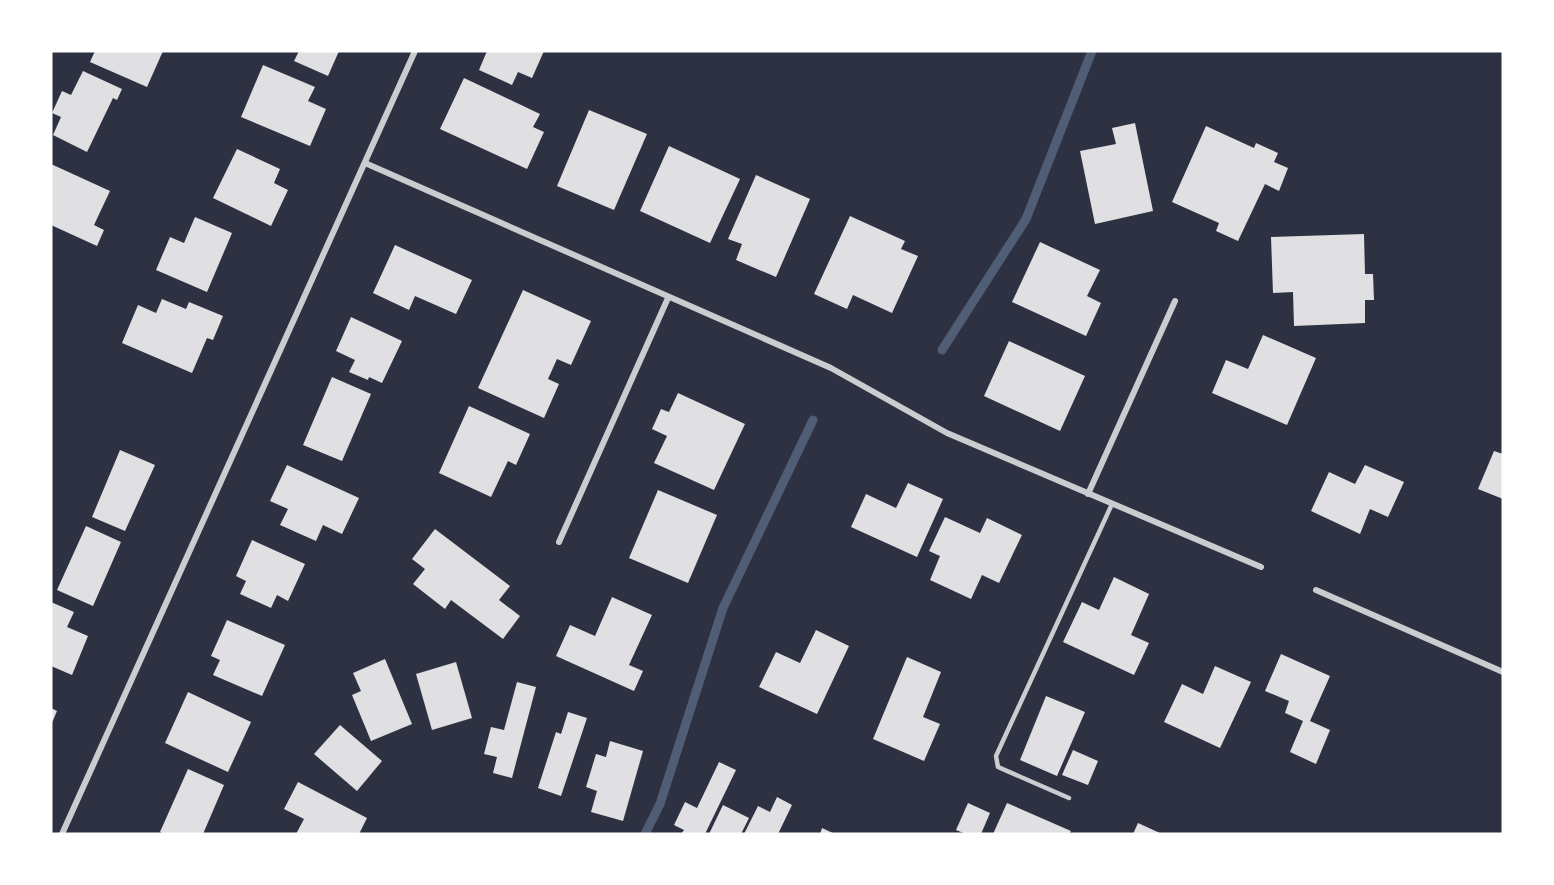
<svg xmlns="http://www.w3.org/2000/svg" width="1554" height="885" font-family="'Public Sans',sans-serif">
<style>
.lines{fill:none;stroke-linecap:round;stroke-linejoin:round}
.stream{stroke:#4f5d75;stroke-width:9}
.building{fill:#e0e0e3}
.service{stroke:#caccd0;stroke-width:4.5}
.minor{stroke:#caccd0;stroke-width:6}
</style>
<rect width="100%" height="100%" fill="#2d3142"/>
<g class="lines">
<g class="stream">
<polyline points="942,350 1026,219 1092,51"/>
<polyline points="645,834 660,804 723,608 813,420"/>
</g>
</g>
<g class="building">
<polygon points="95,51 163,51 147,87 90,62"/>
<polygon points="299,51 339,51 328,76 294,61"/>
<polygon points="487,51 544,51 532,78 518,72 512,85 479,70"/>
<polygon points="263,65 315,87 308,101 326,109 310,146 241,117"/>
<polygon points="83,71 122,89 117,100 113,98 87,152 53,135 61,117 52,113 62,91 71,95"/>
<polygon points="464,78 540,114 533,127 544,132 527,169 440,129"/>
<polygon points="589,110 647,134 614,210 557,186"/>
<polygon points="1135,123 1153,211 1095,224 1080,151 1116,144 1112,128"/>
<polygon points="1206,126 1254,148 1256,143 1278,153 1274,162 1288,168 1279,191 1265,184 1238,241 1216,231 1219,223 1172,202"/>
<polygon points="669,146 740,179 710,243 640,211"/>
<polygon points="237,149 280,169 274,183 288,190 271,226 213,198"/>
<polygon points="51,164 110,191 94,225 104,230 97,246 51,225"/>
<polygon points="756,175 810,199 776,277 736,260 742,244 728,239"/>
<polygon points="850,216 905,241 901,249 918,256 892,313 853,295 847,309 814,294"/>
<polygon points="195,217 232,233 207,292 156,270 170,237 184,243"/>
<polygon points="1364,234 1365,274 1373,274 1374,300 1365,300 1365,323 1294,326 1293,292 1273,293 1271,237"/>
<polygon points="1040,242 1100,270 1087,296 1101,303 1086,336 1012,302"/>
<polygon points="395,245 472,280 456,314 415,296 409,310 373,293"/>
<polygon points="523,290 591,321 571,365 557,359 548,379 559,384 544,418 478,388"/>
<polygon points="162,299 186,309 189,302 223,316 213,340 207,338 192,373 122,343 138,305 156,313"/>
<polygon points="351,317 402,341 382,383 369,377 368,380 349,372 355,360 336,351"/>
<polygon points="1263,335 1316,358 1287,425 1212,393 1226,360 1248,369"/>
<polygon points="1009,341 1085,376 1060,431 984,396"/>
<polygon points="332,377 371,394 342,461 303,445"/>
<polygon points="678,393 745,424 714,490 654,463 667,436 652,429 661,409 669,412"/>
<polygon points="469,406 530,434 516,465 508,461 491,497 439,473"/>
<polygon points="120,450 155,465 125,531 92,517"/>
<polygon points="1494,451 1503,454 1503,499 1478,489"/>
<polygon points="287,465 359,498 342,534 323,525 316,541 280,525 288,509 270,501"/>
<polygon points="1365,465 1404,482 1388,517 1370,509 1360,534 1311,511 1329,472 1355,484"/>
<polygon points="908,483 943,499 917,557 851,527 866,494 896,508"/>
<polygon points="658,490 717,515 688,583 629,558"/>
<polygon points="945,517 980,533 987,518 1022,535 999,583 982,575 971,599 930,580 940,556 929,551"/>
<polygon points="86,526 121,542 93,606 57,590"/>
<polygon points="435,529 510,586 499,600 520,616 503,639 451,600 445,609 413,584 425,569 412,559"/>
<polygon points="252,540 305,564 288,601 277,595 271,608 240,594 246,581 236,576"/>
<polygon points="1114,577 1149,594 1131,635 1149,643 1134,675 1063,642 1082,602 1099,610"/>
<polygon points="612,597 652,615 629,665 643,671 634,691 556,656 570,625 595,636"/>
<polygon points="51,602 74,612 67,627 88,636 72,675 51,666"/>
<polygon points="227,620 285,645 262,696 213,675 220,660 211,656"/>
<polygon points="816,630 849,646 817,714 759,687 776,652 800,663"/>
<polygon points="1281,654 1330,676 1310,721 1330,730 1316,764 1290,752 1303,721 1285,713 1289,701 1265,691"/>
<polygon points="907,657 941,672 923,717 940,724 924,761 873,739"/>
<polygon points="385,659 412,724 371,741 352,695 361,691 353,673"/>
<polygon points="456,662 472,718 432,730 416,674"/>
<polygon points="1215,666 1251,682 1220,748 1164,722 1182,684 1203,694"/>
<polygon points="517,682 536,687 512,778 493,773 497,757 484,754 491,727 504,730"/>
<polygon points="188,692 251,722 228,772 165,743"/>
<polygon points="1046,696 1085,712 1057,776 1020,760"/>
<polygon points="51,708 57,711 51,725"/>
<polygon points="568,712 587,718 561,796 538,788 556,732 561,734"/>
<polygon points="340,725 382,761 357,791 314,754"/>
<polygon points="610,741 643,751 623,821 591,812 597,791 586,787 596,754 606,757"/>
<polygon points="1073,750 1098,761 1088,785 1062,775"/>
<polygon points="719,762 736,770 705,834 681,834 684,830 674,825 685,802 697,808"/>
<polygon points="188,769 224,785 203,834 164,834 160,832"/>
<polygon points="298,782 367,818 359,834 296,834 304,819 284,809"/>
<polygon points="777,797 792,805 778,834 744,834 758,806 770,812"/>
<polygon points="968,803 990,813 981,834 966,834 956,830"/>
<polygon points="1007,803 1071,831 1069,834 993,834"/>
<polygon points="723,805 749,818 741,834 709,834"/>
<polygon points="1138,823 1162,834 1133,834"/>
<polygon points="822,828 835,834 820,834"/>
</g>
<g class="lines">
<polyline class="service" points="1069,798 998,767 996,756 1112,504"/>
<g class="minor">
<polyline points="365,163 831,368 947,433 1261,567"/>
<polyline points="1088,494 1175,301"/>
<polyline points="559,542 668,298"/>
<polyline points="1316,590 1503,672"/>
<polyline points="62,834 415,51"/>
</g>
</g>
<rect width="1554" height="885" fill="none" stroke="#ffffff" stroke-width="105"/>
</svg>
